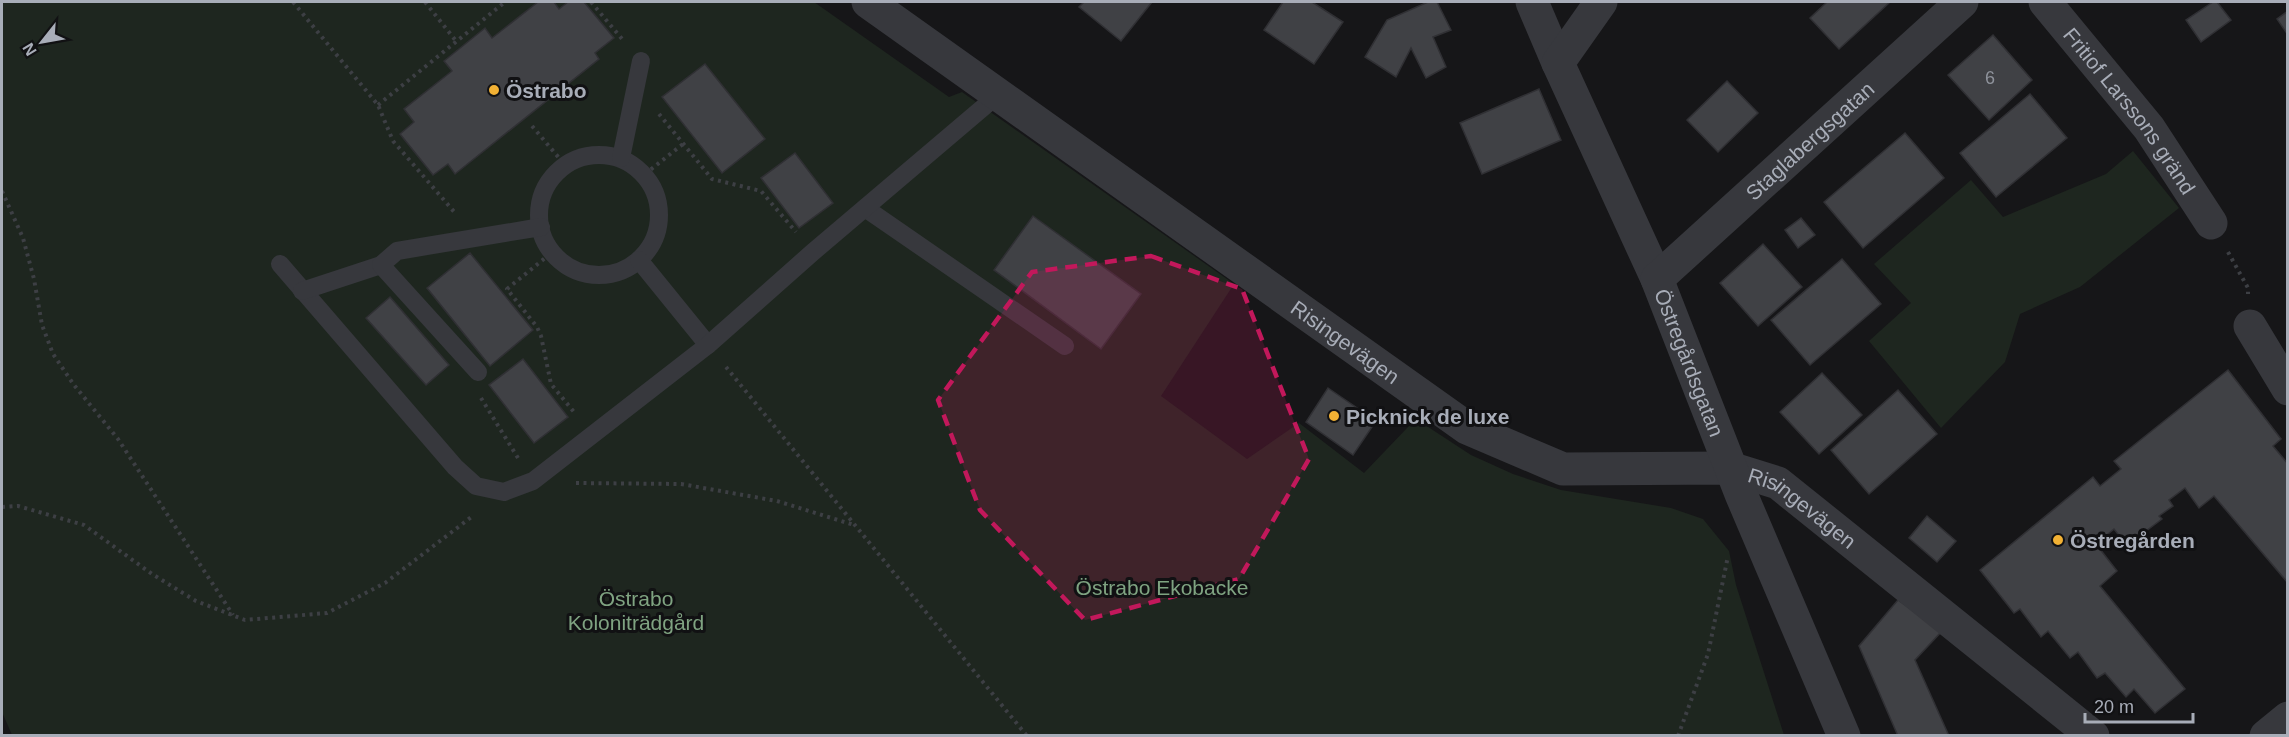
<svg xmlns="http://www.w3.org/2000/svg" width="2289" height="737" font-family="Arial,sans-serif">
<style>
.green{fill:#1e261f}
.building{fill:#404145;stroke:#303034;stroke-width:1.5}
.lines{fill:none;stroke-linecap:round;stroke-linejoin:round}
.path{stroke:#3d3f44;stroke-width:4;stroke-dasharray:3 4.5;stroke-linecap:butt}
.service{stroke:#37383d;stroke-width:18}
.minor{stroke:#37383d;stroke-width:33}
.marked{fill:#c2185b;fill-opacity:0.2;stroke:#c2185b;stroke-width:4.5;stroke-dasharray:12 8;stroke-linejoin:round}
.poi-dot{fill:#f2b134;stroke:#111113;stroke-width:2}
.labels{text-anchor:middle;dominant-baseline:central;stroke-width:6;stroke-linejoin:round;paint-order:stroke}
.number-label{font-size:18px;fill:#8e929b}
.poi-label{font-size:21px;font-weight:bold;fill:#a8adb8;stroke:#111113;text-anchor:start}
.street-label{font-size:21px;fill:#a8adb8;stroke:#111113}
.park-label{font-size:21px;fill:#7fa381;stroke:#111113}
</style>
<rect width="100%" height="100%" fill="#161618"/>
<g class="green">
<polygon points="2,2 814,2 949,97 962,92 1234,284 1161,396 1247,459 1299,423 1364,473 1409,426 1419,421 1471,455 1513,474 1561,490 1671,508 1703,519 1729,551 1736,585 1784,735 12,735 2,712"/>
<polygon points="2133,151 2179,208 2080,287 2020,314 2005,362 1941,428 1869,341 1911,303 1874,264 1971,180 2003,217 2106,174"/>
</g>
<g class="building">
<polygon points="538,2 554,2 559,9 568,2 584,2 614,38 595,53 599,59 455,174 448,164 433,175 400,134 414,122 404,109 452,71 444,61 485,28 492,38"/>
<polygon points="1084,2 1152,2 1121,41 1079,7"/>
<polygon points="1283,2 1312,2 1343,22 1314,64 1264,30"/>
<polygon points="1428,2 1437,2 1451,30 1433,37 1446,67 1426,78 1411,48 1396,77 1365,57 1387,20"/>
<polygon points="1827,2 1890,2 1839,49 1810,18"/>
<polygon points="2213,2 2217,2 2231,20 2201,42 2186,20"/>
<polygon points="2288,11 2288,35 2277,19"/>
<polygon points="1993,35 2032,80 1989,120 1948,75"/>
<polygon points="705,64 765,139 722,173 662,97"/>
<polygon points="1727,81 1758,113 1718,152 1687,120"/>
<polygon points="1539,89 1561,140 1482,174 1460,123"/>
<polygon points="2030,94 2067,138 1996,197 1960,153"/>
<polygon points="1905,133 1944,178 1863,248 1824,202"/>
<polygon points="795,153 833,203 799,228 761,178"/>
<polygon points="1033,216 1141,294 1101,349 994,270"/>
<polygon points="1801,218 1815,235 1798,248 1785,230"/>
<polygon points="1763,244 1802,287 1758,326 1720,283"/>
<polygon points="470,253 533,330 490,366 427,288"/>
<polygon points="1842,259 1881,304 1810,365 1771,320"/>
<polygon points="390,297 449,365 426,385 366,318"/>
<polygon points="523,359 568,417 534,443 489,385"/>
<polygon points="2228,370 2281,439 2273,446 2288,464 2288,583 2214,496 2199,508 2185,488 2169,500 2173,506 2159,516 2162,519 2138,537 2135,534 2125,543 2114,529 2096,544 2117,571 2100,586 2185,689 2155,713 2134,689 2126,697 2105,673 2097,678 2078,652 2070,658 2048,631 2041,637 2020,609 2014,613 1980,570 2093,477 2100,486 2121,469 2114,461"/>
<polygon points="1822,373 1862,415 1819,454 1780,412"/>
<polygon points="1328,388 1376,421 1353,455 1306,422"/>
<polygon points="1898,390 1937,434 1869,494 1831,450"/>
<polygon points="1927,516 1956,541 1937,562 1909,538"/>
<polygon points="1898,600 1942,631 1915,660 1949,736 1898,736 1859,646"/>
</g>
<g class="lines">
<g class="path">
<polyline points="293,2 378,105 393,141 456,214"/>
<polyline points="425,2 456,41"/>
<polyline points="591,2 623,40"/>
<polyline points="378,105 505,2"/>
<polyline points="659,114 712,179 761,191 796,232"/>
<polyline points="532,126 565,165"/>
<polyline points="645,174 683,144"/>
<polyline points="2,191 23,238 34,279 42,325 53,354 74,385 118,439 233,615"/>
<polyline points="2228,252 2248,288 2248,294"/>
<polyline points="550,254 507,289 537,327 541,336 551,384 574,412"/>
<polyline points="726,367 1027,736"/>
<polyline points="481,398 518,458"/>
<polyline points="576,483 681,484 777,501 854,525"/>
<polyline points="2,507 18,506 84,525 152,574 196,601 245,620 327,613 385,583 474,515"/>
<polyline points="1678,736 1708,654 1728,556"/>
</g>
<g class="service">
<circle cx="599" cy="215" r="60"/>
<polyline points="621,158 641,61"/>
<polyline points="865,208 1065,346"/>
<polyline points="639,260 708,345"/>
<polyline points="280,264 455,467 476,486 504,492 533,481 708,345 813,252 999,94"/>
<polyline points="302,291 381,265"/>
<polyline points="478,372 381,265 397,251 541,227"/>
</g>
<g class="minor">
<path id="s1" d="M868,2L1467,428L1563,469L1730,468L1778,483L2093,736"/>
<polyline points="1532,2 1558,63"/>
<path id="s2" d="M1601,2L1558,63L1657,279L1741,494L1844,736"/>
<path id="s3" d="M2045,2L2149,128L2211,223"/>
<path id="s4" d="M1657,279L1962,2"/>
<polyline points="2250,326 2288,389"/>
<polyline points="2266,736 2288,718"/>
</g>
</g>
<path class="marked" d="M1151,256L1242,289L1309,459L1239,579L1085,620L980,510L938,400L1032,272Z"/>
<g class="poi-dot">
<circle cx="494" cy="90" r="6"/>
<circle cx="1334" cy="416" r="6"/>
<circle cx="2058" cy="540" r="6"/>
</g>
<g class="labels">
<g class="number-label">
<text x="1990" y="78">6</text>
</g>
<g class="poi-label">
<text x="506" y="90">Östrabo</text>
<text x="1346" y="416">Picknick de luxe</text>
<text x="2070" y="540">Östregården</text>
</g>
<g class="street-label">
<text stroke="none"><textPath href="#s3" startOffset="138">Fritiof Larssons gränd</textPath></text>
<text stroke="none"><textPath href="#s4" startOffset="206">Staglabergsgatan</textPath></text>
<text stroke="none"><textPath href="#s1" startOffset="586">Risingevägen</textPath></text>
<text stroke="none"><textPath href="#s2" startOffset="402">Östregårdsgatan</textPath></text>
<text stroke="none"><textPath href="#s1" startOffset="1090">Risingevägen</textPath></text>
</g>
<g class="park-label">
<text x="1162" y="587">Östrabo Ekobacke</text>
<text x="636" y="598">Östrabo<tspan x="636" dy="24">Koloniträdgård</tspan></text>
</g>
</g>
<rect width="2289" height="737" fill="none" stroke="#a8adb8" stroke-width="6"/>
<g transform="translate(42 42) rotate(239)" stroke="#111113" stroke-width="4.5" paint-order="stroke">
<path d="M0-4.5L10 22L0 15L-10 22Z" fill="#a8adb8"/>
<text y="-9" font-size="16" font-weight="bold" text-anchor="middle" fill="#a8adb8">N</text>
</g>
<path d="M2085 713v9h108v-9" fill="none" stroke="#a8adb8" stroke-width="3"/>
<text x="2094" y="713" font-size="18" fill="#a8adb8" stroke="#111113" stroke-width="4.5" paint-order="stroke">20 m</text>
</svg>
